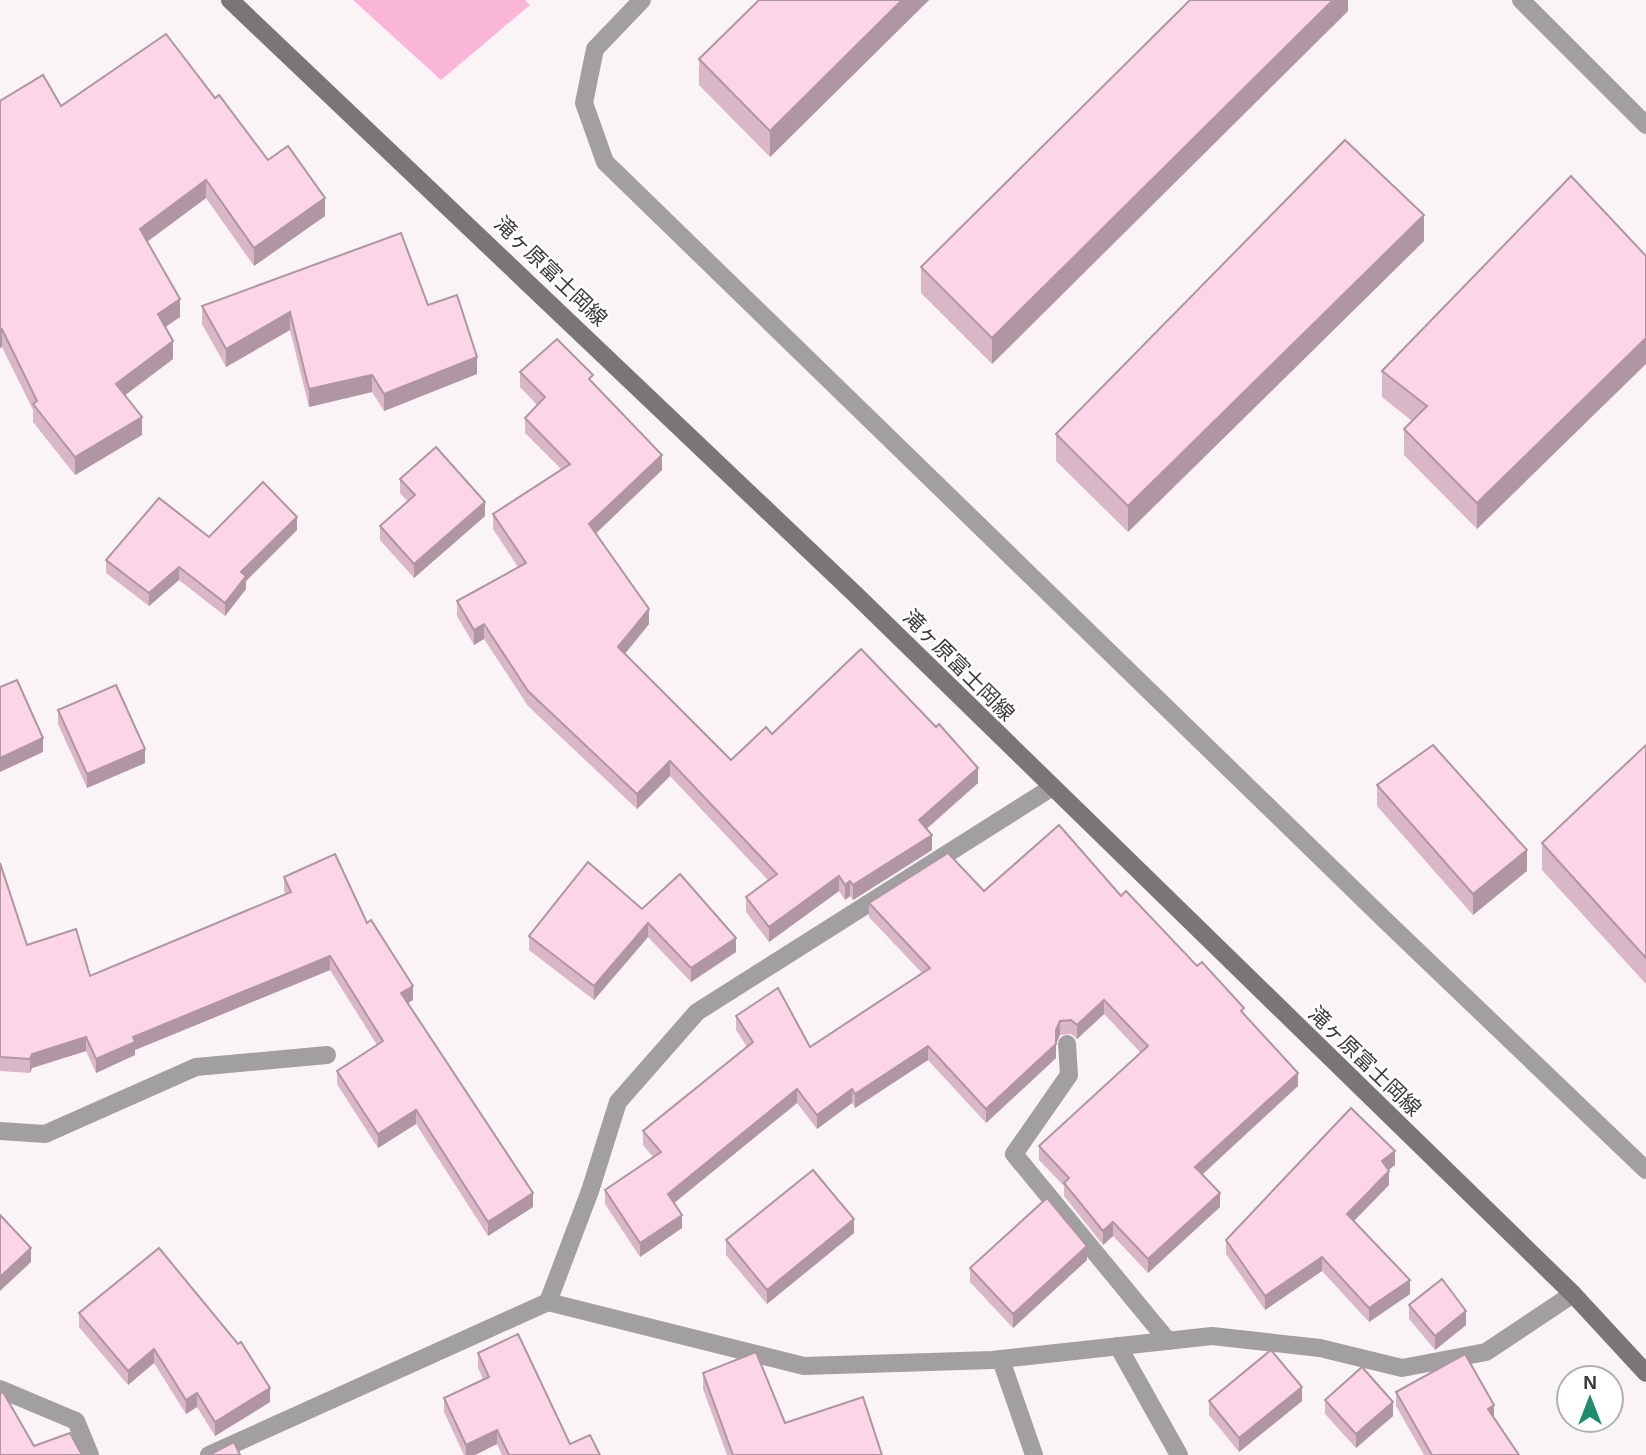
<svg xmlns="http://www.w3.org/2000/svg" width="1646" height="1455" font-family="Arial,'Noto Sans JP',sans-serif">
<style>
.green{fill:#fab6d7}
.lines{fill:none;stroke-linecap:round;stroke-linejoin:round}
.lane{stroke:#a29fa0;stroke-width:18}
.street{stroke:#a29fa0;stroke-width:18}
.secondary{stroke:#7a7678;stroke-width:18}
.wall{fill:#d9b7c7}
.shaded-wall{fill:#b095a2}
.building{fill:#fcd5e7;stroke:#b095a2;stroke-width:2}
.labels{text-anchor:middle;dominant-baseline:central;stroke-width:5;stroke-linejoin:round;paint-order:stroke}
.street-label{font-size:21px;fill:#3b393a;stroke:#fff}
</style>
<rect width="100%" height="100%" fill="#faf4f7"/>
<polygon class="green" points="353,0 525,0 530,5 441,80"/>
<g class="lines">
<g class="lane">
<polyline points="642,0 595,49 584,103 605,162 1388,923 1646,1170"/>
<polyline points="1521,0 1646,125"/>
</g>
<g class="street">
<polyline points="1067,1044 1069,1075 1014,1154 1168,1341"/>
<polyline points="0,1131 45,1134 196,1067 327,1055"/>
<polyline points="548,1302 590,1191 618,1102 697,1012 1051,788"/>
<polyline points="1118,1346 1179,1455"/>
<polyline points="1001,1360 1034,1455"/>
<polyline points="0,1389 76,1421 90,1455"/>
<polyline points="209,1455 548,1302 804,1366 992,1360 1212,1336 1320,1348 1402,1368 1486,1352 1573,1294"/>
</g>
<polyline class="secondary" points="230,0 856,595 1573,1294 1646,1373"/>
</g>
<g class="wall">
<polygon points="759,0 929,0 770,157 699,85 699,59"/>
<polygon points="1348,0 1348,11 992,364 921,293 921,267"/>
<polygon points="215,98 268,160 325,216 254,266 206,198 148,241 180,317 165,327 173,359 125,395 142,435 75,475 33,422 33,410 2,347 0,348 0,101 61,106"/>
<polygon points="1571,176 1477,529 1404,455 1404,429 1412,421 1382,397 1382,371"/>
<polygon points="1424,241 1128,532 1056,461 1056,434"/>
<polygon points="428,305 477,374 384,411 372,392 309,407 290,330 226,367 202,324 202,306"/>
<polygon points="520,372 593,383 662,470 596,533 649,624 625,654 731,760 772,734 978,783 927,829 932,850 853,900 850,896 845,900 839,891 769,942 746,912 746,897 768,880 670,776 637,809 528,706 484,639 474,645 457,616 457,601 518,567 493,529 493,514 561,469 525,433 525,418 537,405 520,387"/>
<polygon points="400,479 485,516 414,578 380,540 380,526 408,502 400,493"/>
<polygon points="297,530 246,581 246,589 225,616 179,580 149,606 106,573 106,560 209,537"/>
<polygon points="58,710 145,763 87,788 58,724"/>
<polygon points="1646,745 1646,984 1542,870 1542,843"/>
<polygon points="1377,785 1527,871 1473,915 1377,806"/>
<polygon points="0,863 27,945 90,976 286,894 284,891 284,877 367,923 413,1000 407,1003 533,1207 488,1236 416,1124 378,1148 337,1084 337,1071 377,1045 330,970 135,1050 135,1055 96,1073 86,1051 32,1068 30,1073 0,1071"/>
<polygon points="984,891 1121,896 1197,966 1244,1014 1298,1086 1202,1175 1220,1207 1148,1273 1113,1236 1103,1245 1064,1196 1064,1186 1039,1160 1039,1146 1141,1053 1104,1014 1077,1039 1071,1034 1060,1035 1056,1043 1056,1058 986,1123 928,1060 855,1108 852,1103 817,1129 797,1103 674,1203 682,1228 640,1257 605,1204 605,1190 653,1157 643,1145 643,1131 747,1047 736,1030 736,1016 810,1047 922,973 869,917 869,903"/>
<polygon points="642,909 736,952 691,982 648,937 594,1000 529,950 529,936"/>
<polygon points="1395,1165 1388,1170 1389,1185 1354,1221 1410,1294 1369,1322 1322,1271 1265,1310 1226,1254 1226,1240"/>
<polygon points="854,1233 767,1304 726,1255 726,1240"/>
<polygon points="1087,1260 1013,1328 970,1282 970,1268"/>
<polygon points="1409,1305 1466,1325 1435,1350 1409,1319"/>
<polygon points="79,1313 270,1402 215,1436 197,1407 186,1414 154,1363 128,1385 79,1327"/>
<polygon points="478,1353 570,1444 600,1455 502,1455 497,1444 475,1455 464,1455 444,1412 444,1398 483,1379 478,1368"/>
<polygon points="703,1373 785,1423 882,1455 727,1455 703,1389"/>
<polygon points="1396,1392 1494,1418 1519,1455 1424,1455 1396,1406"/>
<polygon points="1325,1400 1393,1416 1356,1448 1325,1414"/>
<polygon points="1209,1401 1302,1401 1239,1452 1209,1415"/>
</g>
<g class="shaded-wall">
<polygon points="902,0 929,0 770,157 770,131"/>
<polygon points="1333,0 1348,0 1348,11 992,364 992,338"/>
<polygon points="206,180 206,198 140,247 140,229"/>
<polygon points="325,198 325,216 254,266 254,248"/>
<polygon points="1424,215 1424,241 1128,532 1128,506"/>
<polygon points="180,299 180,317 158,332 158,314"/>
<polygon points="290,312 290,330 226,367 226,349"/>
<polygon points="2,329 2,347 0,348 0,330"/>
<polygon points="1646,338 1646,364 1477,529 1477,503"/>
<polygon points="173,341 173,359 116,402 116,384"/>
<polygon points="477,357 477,374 384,411 384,394"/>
<polygon points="372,375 372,392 309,407 309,389"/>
<polygon points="142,417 142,435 75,475 75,457"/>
<polygon points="662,455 662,470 589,540 589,524"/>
<polygon points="485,502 485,516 414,578 414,564"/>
<polygon points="297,517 297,530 246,581 246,589 225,616 225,603 241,572"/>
<polygon points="179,567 179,580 149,606 149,593"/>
<polygon points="649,609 649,624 618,662 618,647"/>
<polygon points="484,624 484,639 474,645 474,630"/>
<polygon points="43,738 43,752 0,772 0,758"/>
<polygon points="145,749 145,763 87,788 87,774"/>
<polygon points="670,761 670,776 637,809 637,794"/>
<polygon points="978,768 978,783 919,835 919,820"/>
<polygon points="932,835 932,850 853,900 853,885"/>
<polygon points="1527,850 1527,871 1473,915 1473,894"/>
<polygon points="839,876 839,891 769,942 769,927"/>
<polygon points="850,881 850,896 845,900 845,885"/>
<polygon points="648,923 648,937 594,1000 594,986"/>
<polygon points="736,938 736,952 691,982 691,968"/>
<polygon points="330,956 330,970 135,1050 135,1055 96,1073 96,1059 133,1037"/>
<polygon points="413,986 413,1000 401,1007 401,993"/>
<polygon points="1104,1000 1104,1014 1077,1039 1077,1025"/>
<polygon points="1060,1021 1060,1035 1056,1044 1056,1030"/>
<polygon points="86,1037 86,1051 32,1068 30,1073 30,1059 32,1054"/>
<polygon points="1056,1044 1056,1058 986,1123 986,1109"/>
<polygon points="928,1046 928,1060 855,1108 855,1094"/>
<polygon points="1298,1073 1298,1086 1195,1181 1195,1167"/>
<polygon points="797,1089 797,1103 668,1208 668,1194"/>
<polygon points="852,1089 852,1103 817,1129 817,1115"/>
<polygon points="416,1110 416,1124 378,1148 378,1134"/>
<polygon points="1395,1151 1395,1165 1382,1175 1382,1161"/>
<polygon points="1389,1171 1389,1185 1347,1228 1347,1214"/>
<polygon points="533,1193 533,1207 488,1236 488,1222"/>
<polygon points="1220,1193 1220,1207 1148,1273 1148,1259"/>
<polygon points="682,1215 682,1228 640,1257 640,1243"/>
<polygon points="854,1219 854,1233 767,1304 767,1290"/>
<polygon points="1113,1222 1113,1236 1103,1245 1103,1231"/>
<polygon points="1087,1246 1087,1260 1013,1328 1013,1314"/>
<polygon points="31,1248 31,1262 0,1291 0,1277"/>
<polygon points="1322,1257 1322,1271 1265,1310 1265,1296"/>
<polygon points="1410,1280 1410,1294 1369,1322 1369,1308"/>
<polygon points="1466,1311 1466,1325 1435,1350 1435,1336"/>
<polygon points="154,1349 154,1363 128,1385 128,1371"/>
<polygon points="1302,1387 1302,1401 1239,1452 1239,1438"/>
<polygon points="270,1388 270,1402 215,1436 215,1422"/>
<polygon points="197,1393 197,1407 186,1414 186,1400"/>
<polygon points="1393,1402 1393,1416 1356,1448 1356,1434"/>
<polygon points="1494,1405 1494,1419 1488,1409"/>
<polygon points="497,1430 497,1444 475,1455 466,1455 466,1445"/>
</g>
<g class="building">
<polygon points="759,0 902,0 770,131 699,59"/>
<polygon points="1190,0 1333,0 992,338 921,267"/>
<polygon points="166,34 215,98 219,95 268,160 288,146 325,198 254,248 206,180 140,229 180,299 158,314 173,341 116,384 142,417 75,457 33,404 37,401 2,329 0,330 0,101 43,75 61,106"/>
<polygon points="1345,140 1424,215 1128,506 1056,434"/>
<polygon points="1571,176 1646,256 1646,338 1477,503 1404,429 1427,406 1382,371"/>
<polygon points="401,233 428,305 457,295 477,357 384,394 372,375 309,389 290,312 226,349 202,306"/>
<polygon points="557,339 593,375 589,379 662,455 589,524 649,609 618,647 731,760 766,727 772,734 861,649 936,727 939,724 978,768 919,820 932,835 853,885 850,881 845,885 839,876 769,927 746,897 777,874 670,761 637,794 528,691 484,624 474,630 457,601 526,563 493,514 570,464 525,418 545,397 520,372"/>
<polygon points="436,447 485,502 414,564 380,526 415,495 400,479"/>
<polygon points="263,482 297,517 241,572 246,576 225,603 179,567 149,593 106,560 159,498 209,537"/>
<polygon points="17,680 43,738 0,758 0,687"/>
<polygon points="116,685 145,749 87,774 58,710"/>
<polygon points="1433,745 1527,850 1473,894 1377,785"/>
<polygon points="1646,745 1646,958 1542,843"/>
<polygon points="1059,825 1121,896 1126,891 1197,966 1202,962 1244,1008 1241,1011 1298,1073 1195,1167 1220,1193 1148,1259 1113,1222 1103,1231 1064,1183 1069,1178 1039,1146 1148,1046 1104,1000 1077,1025 1071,1020 1060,1021 1056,1030 1056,1044 986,1109 928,1046 855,1094 852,1089 817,1115 797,1089 668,1194 682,1215 640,1243 605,1190 661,1152 643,1131 753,1042 736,1016 778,988 810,1047 930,968 869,903 948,853 984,891"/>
<polygon points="335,854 367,923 371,920 413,986 401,993 533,1193 488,1222 416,1110 378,1134 337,1071 383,1041 330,956 133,1037 135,1042 96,1059 86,1037 32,1054 30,1059 0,1057 0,863 27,945 76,929 90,976 291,892 284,877"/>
<polygon points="588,862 642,909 680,874 736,938 691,968 648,923 594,986 529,936"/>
<polygon points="1351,1108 1395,1151 1382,1161 1389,1171 1347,1214 1410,1280 1369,1308 1322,1257 1265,1296 1226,1240"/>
<polygon points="813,1170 854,1219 767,1290 726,1240"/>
<polygon points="1047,1198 1087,1246 1013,1314 970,1268"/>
<polygon points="0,1215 31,1248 0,1277"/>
<polygon points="159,1248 238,1344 241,1342 270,1388 215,1422 197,1393 186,1400 154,1349 128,1371 79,1313"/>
<polygon points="1442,1279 1466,1311 1435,1336 1409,1305"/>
<polygon points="518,1334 570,1444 590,1435 600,1455 509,1455 497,1430 466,1445 444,1398 489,1377 478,1353"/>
<polygon points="1271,1350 1302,1387 1239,1438 1209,1401"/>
<polygon points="756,1352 785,1423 863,1397 882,1455 733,1455 703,1373"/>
<polygon points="1465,1354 1494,1405 1488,1409 1519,1455 1432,1455 1396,1392"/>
<polygon points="1362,1367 1393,1402 1356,1434 1325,1400"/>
<polygon points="3,1392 34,1446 70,1433 82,1455 0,1455 0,1394"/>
<polygon points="234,1442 240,1455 209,1455"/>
</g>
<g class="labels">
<g class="street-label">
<text transform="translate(551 271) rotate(44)">滝ヶ原富士岡線</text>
<text transform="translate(959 665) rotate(45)">滝ヶ原富士岡線</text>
<text transform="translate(1365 1061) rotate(44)">滝ヶ原富士岡線</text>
</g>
</g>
<g transform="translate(1590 1399)"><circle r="33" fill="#ffffff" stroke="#b1b0b0" stroke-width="2"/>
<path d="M0-5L12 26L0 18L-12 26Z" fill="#1e8d6d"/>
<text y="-10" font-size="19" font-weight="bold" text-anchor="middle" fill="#3b393a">N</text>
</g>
</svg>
